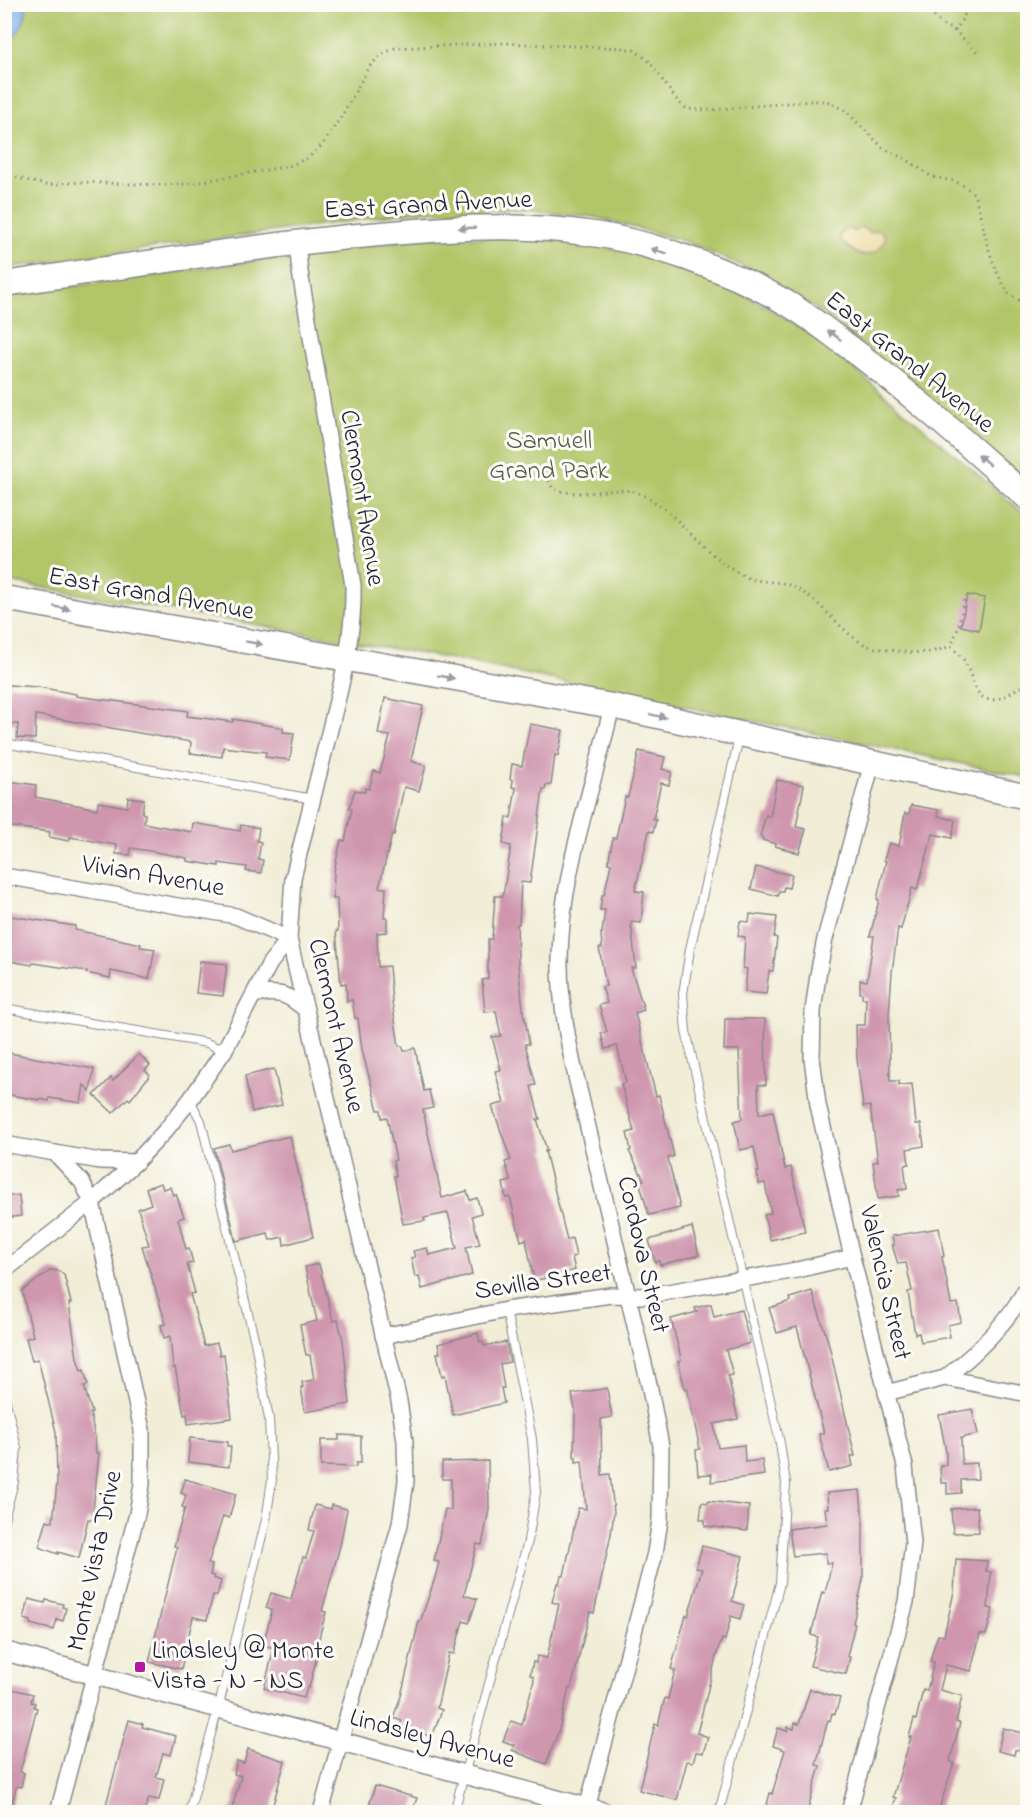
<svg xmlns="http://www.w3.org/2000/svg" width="1032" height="1817" font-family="'Indie Flower',sans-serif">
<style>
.green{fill:#b2c669;stroke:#6a7452;stroke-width:1.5}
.sand{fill:#eeda9e;stroke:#887e6c;stroke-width:1.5}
.water{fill:#7fb5ee;stroke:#506c94;stroke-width:1.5}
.building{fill:#cf96ae}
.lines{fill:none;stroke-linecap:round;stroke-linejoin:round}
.service-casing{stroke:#8a8889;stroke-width:10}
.minor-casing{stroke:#8a8889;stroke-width:18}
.tertiary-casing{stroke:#8a8889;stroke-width:21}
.primary-casing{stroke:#8a8889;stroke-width:27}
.path{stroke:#8a8889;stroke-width:3;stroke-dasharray:1.5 4.5;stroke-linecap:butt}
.service{stroke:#fff;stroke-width:8}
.minor{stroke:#fff;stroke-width:15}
.tertiary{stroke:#fff;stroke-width:18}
.primary{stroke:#fff;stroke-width:24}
.oneway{fill:#9c9ca7}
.poi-dot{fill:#b5179e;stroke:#fdfcf7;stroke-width:2}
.labels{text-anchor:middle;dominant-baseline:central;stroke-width:6;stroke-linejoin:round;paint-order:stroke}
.street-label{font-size:26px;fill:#22223b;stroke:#fdfcf7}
.park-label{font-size:26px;fill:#545b4b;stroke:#fdfcf7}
.poi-label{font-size:26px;fill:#22223b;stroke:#fdfcf7;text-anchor:start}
</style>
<rect width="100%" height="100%" fill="#fdfcf7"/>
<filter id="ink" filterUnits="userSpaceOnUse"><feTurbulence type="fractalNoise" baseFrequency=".0167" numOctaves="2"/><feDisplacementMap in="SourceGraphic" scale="12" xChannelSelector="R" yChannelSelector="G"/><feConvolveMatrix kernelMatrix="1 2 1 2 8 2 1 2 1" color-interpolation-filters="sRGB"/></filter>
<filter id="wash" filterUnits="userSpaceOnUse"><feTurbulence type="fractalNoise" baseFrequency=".008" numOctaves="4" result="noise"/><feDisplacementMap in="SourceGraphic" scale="24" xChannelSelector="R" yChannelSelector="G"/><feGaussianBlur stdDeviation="1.35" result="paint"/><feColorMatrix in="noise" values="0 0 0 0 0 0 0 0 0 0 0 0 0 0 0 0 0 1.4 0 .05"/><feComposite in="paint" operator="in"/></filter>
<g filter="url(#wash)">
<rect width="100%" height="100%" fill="#f1edd7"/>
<g class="green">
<polygon points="4,5 1027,5 1027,481 830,318 759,273 681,240 595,217 526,209 421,211 5,268"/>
<polygon points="427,237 558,238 635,254 690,271 737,291 767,307 819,339 1027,516 1027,777 463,661 5,581 4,296"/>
</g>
<path class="sand" d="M861,227L872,233L877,230L882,232L885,237C884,248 870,258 859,254C853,252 848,246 842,243L840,235L848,228L855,232Z"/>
<path class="water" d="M5,4L26,5C27,19 19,37 5,41Z"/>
<g id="blocks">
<g class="building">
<polygon points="967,595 985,598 979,630 961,626"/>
<polygon points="9,685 38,687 76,694 76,696 174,709 188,711 187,716 233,722 233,719 283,728 283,732 294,733 290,760 265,757 266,752 223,747 222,757 190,753 191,742 36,715 35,739 17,738 18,724 4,723 4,690 9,690"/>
<polygon points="385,698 423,706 411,761 426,766 419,791 404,787 394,835 392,834 379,888 386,888 384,918 387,918 387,932 377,933 378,967 389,966 392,1002 399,1046 402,1046 404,1051 415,1048 424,1091 429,1090 433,1108 423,1110 442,1198 467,1191 470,1200 477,1198 481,1213 472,1216 480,1244 466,1247 472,1275 422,1289 419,1276 415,1277 411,1258 415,1257 413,1251 427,1248 429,1255 457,1248 448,1213 424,1218 425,1221 403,1224 394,1176 396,1176 393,1161 396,1160 387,1117 382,1118 381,1110 378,1110 362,1050 358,1018 355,1018 352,1000 347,1001 346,983 341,984 336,931 338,931 337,899 333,899 334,871 341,840 345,841 352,809 349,808 355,790 365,792 365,788 369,789 374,771 380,773 390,736 378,734"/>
<polygon points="530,724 563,730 558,756 555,755 551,785 546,785 545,790 543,789 530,883 521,882 519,924 517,924 518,964 524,1018 525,1018 529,1044 525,1044 536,1085 531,1086 540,1119 537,1119 547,1151 545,1151 567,1240 572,1238 576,1256 572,1257 575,1270 534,1281 526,1239 521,1241 510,1197 506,1198 503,1183 511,1181 505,1162 511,1160 492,1106 504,1103 495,1071 501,1070 492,1037 501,1036 496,1011 485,1012 482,980 488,979 488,939 492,939 495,896 503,896 511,846 503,844 507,817 511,818 516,788 512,787 513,780 510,779 512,764 522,766"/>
<polygon points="639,751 665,757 662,769 672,772 669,785 661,783 653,819 656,820 653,832 649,831 635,891 644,892 641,923 631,922 636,968 631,968 644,1010 635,1013 656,1096 659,1095 674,1156 668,1158 680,1208 649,1215 639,1181 644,1180 629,1151 631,1150 627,1133 634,1131 621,1084 626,1082 617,1046 605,1049 601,1033 607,1032 599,1005 607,1003 602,987 606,986 599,948 602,948 601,933 602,933 605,910 600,910 602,895 604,895 611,864 608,863 613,838 616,838 625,797 628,797"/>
<polygon points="777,780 804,785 796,827 806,829 799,853 775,846 776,844 762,840 763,837 760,836 766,815 770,817"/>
<polygon points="8,781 36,785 35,797 97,809 98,802 127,807 128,797 144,799 142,813 145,814 144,823 159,826 192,832 193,823 240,831 241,825 259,828 257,841 261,842 258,859 263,860 261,873 246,871 247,867 219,863 219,866 187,861 187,858 156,852 131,848 130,855 116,854 117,845 70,837 69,841 49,837 50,832 4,826"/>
<polygon points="911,805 939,810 938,816 955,820 952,838 933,834 917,890 912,888 901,929 898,928 892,972 889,1015 890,1081 899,1081 899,1085 912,1084 916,1124 921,1124 924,1146 907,1149 909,1164 904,1165 907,1189 898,1190 899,1196 878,1199 873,1162 878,1161 870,1106 863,1107 857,1059 856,1025 865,1025 866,998 862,998 862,993 860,993 860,980 867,981 874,936 870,936 879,900 877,899 886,861 884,860 889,843 899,846 905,813 909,814"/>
<polygon points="756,867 792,875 789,888 784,887 783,891 779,891 778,896 751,889"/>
<polygon points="750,914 777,917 774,937 777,938 773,971 769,971 766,994 745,992 747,969 743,968 745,937 738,936 740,921 749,922"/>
<polygon points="4,915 75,926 75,930 141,944 140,947 155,949 149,979 111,971 110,978 86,973 87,971 33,963 32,965 4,960"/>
<polygon points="200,961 227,964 223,996 196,993"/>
<polygon points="725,1019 765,1019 766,1085 758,1085 759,1114 773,1111 785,1169 791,1167 805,1232 770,1240 764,1215 771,1213 765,1183 759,1184 757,1172 759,1172 754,1147 740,1150 734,1121 742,1119 739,1050 724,1050"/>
<polygon points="4,1052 94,1069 90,1091 84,1085 81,1103 49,1098 49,1101 40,1099 40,1100 4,1094"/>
<polygon points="139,1054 150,1065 145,1070 150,1075 130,1100 128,1098 113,1113 94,1095 111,1078 113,1081"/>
<polygon points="274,1069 282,1105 252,1112 245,1076"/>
<polygon points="290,1136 313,1237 284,1245 283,1237 270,1240 268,1233 236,1241 214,1148 229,1144 231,1150"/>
<polygon points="161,1183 163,1189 170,1187 173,1195 176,1194 184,1217 178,1219 186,1249 189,1248 193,1263 187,1264 195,1293 190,1294 204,1346 217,1343 220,1355 224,1354 232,1418 188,1424 187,1414 184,1415 175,1367 173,1368 170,1336 164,1338 161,1325 166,1324 142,1246 149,1245 138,1209 151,1204 146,1188"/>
<polygon points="19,1195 21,1216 4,1218 4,1197"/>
<polygon points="692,1227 699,1255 660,1265 659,1261 655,1262 649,1240"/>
<polygon points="939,1228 944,1256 942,1257 951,1304 958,1303 961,1322 948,1325 950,1337 921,1342 919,1333 915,1334 908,1292 912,1291 906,1263 898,1264 892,1245 894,1245 892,1236"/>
<polygon points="319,1264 333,1321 338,1320 343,1341 350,1404 305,1412 301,1387 303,1387 302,1382 314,1380 310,1355 306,1355 300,1325 317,1321 305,1267"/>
<polygon points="51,1270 59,1271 64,1275 71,1303 69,1303 77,1358 81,1371 84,1370 88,1385 84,1386 92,1413 90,1413 95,1437 96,1453 99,1453 92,1520 88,1519 79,1558 58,1552 58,1554 39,1547 47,1520 53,1522 57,1482 56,1432 38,1359 32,1361 26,1338 33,1336 22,1291"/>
<polygon points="812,1291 828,1341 855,1456 851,1456 853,1466 829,1472 819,1434 824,1433 797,1327 777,1333 769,1308 791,1301 790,1298"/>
<polygon points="711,1304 714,1317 741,1310 750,1343 726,1350 733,1375 728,1376 738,1419 714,1424 718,1448 744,1445 745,1462 762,1460 764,1475 711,1482 712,1474 698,1475 696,1450 700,1449 687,1388 685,1389 678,1361 681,1360 680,1354 671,1319 697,1312 695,1308"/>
<polygon points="478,1333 480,1342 483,1342 484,1346 506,1342 510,1362 500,1364 504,1388 501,1388 504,1403 453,1415 445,1375 442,1376 437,1353 440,1353 438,1344"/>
<polygon points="607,1388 612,1417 601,1419 602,1475 610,1474 614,1512 611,1534 594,1613 590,1612 571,1689 569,1688 559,1730 546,1764 512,1750 514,1745 503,1741 511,1721 522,1725 534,1680 533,1676 530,1675 533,1662 536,1663 537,1656 547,1658 559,1604 552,1602 557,1583 559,1584 561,1576 564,1576 578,1508 586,1509 582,1461 576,1462 576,1457 574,1457 575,1409 572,1394"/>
<polygon points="972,1409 978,1434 961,1438 962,1464 977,1463 978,1479 961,1480 961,1493 947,1494 947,1483 941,1483 940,1465 946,1465 946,1452 939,1415"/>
<polygon points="339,1435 361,1436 361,1463 356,1463 356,1467 321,1466 321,1440 339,1440"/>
<polygon points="190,1438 228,1442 227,1446 231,1446 229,1467 188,1462"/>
<polygon points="488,1461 489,1510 482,1545 477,1544 464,1595 477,1599 469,1623 463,1621 454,1654 449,1653 437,1708 442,1710 432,1737 400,1725 402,1721 393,1718 401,1696 419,1621 420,1622 435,1578 439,1562 434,1561 445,1509 451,1510 451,1479 442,1479 442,1462"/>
<polygon points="185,1479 236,1494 229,1518 223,1516 208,1564 212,1565 210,1575 214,1576 213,1578 221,1581 217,1596 213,1595 207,1620 193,1617 181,1669 149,1662 177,1547 174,1546 185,1508 182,1507 186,1495 181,1493"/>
<polygon points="860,1490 863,1519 863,1580 853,1623 855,1624 847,1656 850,1657 846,1674 810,1666 818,1637 811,1635 822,1592 825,1593 832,1563 826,1563 826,1553 793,1556 789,1529 827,1524 825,1508 828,1508 827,1493"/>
<polygon points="708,1501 749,1506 747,1531 705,1526 705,1520 700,1519 702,1502 708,1503"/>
<polygon points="315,1505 331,1509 332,1505 347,1509 340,1546 322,1611 326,1612 320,1634 318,1645 320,1645 309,1688 307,1687 304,1698 264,1688 274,1648 263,1645 272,1610 266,1608 271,1593 291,1599 303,1557 306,1558 314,1531 309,1530"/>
<polygon points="977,1507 979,1532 953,1533 951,1509"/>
<polygon points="702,1546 743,1556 732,1601 744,1605 740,1619 731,1616 725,1640 722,1639 718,1649 697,1733 708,1737 703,1753 696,1752 693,1762 687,1761 677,1800 639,1790 655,1724 658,1725 665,1698 668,1699 675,1670 671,1669 686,1615 688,1616 702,1569 696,1568"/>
<polygon points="956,1559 987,1561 986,1571 991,1572 988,1608 993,1609 986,1635 980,1634 971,1671 946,1665 940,1690 962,1696 956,1722 960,1723 950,1761 954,1763 938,1812 891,1812 896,1798 893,1797 911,1737 909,1737 914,1719 916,1720 923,1690 927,1691 934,1662 930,1661 935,1643 938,1635 944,1636 954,1592"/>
<polygon points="29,1599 45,1603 46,1600 63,1604 62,1607 66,1608 63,1621 57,1619 54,1630 30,1624 31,1621 24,1619"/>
<polygon points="12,1689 33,1694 31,1702 35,1703 34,1707 37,1708 20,1772 24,1773 21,1787 18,1786 16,1788 10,1812 4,1812 4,1717"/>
<polygon points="810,1689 840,1698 835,1714 832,1713 830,1721 828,1720 816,1765 820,1766 807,1812 765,1812 770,1793 772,1794 785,1750 773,1746 778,1728 787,1731 788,1727 794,1729 795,1723 799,1724"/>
<polygon points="129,1720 143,1724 142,1727 176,1736 171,1755 163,1753 156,1777 164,1779 159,1800 149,1798 144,1812 104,1812"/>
<polygon points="1003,1728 1028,1734 1028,1749 1015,1750 1014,1755 998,1751"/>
<polygon points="248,1749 285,1761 271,1812 231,1812 241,1776 234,1774 237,1761 244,1763"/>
<polygon points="375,1786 417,1798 412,1812 367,1812"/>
</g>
</g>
</g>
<g filter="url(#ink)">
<use href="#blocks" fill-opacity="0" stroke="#8a8889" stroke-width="1.5"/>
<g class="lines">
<defs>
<g id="service">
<polyline points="4,743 313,799"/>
<polyline points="4,1008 207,1043 224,1051"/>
<polyline points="4,1394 17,1448 14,1482 4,1519"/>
<polyline points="189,1812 218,1709 266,1520 272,1480 269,1419 255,1342 201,1121 190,1100"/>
<polyline points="454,1812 528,1541 536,1492 532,1439 506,1310"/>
<polyline points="719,1812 780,1583 786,1483 780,1443 686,1031 683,994 690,949 739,738"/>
</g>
<g id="minor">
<path d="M297,242L300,272L353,585C354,620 348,655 340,689L293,878L289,939L399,1401L405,1441L406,1481L400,1524L321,1812"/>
<polyline points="4,876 236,916 289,939 270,963 224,1051 190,1100 165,1131 136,1162 92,1202 4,1271"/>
<path d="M255,994C281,992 286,993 306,1010"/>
<polyline points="4,1144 100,1161 136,1162"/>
<polyline points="55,1153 82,1182 92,1202 142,1430 142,1484 137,1514 58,1812"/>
<polyline points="383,1336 506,1310 611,1295 644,1296 797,1270 852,1257"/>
<path d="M945,1378C978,1352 1009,1322 1028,1285"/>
<polyline points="886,1393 945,1378 1028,1394"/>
<path d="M586,1812L655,1553L660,1520L661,1446L650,1389L573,1064C566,1031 560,998 560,965C559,876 593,791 612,706"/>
<polyline points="849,1812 906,1602 913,1543 905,1466 852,1257 818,1105 812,1058 813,1011 818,975 825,939 872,763"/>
</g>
<polyline id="tertiary" points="4,1651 604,1812"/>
<g id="primary">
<path d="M4,284C122,267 240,248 358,236C434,229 510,222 586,233C650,241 729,270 785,302C806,314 825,329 845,344C909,391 968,445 1028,498"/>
<polyline points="4,598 612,706 1028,797"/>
</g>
</defs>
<use href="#service" class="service-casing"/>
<use href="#minor" class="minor-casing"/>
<use href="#tertiary" class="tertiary-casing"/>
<use href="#primary" class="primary-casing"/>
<g class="path">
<polyline points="921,4 943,25 955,31"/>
<polyline points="971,4 955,31 977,52"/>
<polyline points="4,178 14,177 46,185 80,182 158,185 187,184 289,166 308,158 322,145 343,114 369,67 381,55 395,48 504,43 621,48 634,50 648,60 679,103 687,109 711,110 810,101 827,101 845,110 883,148 909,161 932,177 954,181 966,187 974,194 978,206 987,244 996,271 1009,294 1028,306"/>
<path d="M546,475L553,489C564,492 574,494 585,493C605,492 625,486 643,495C675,512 695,542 723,563C731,569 741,576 751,579C764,583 778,580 791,586C822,599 839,632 866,645C876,649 887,650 898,651C917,654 933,653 951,646"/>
<path d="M964,600L958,629L951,646C956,652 963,657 966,664C973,678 975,705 998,699C1009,696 1016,686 1028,685"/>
<polyline points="1023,768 1028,738"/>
</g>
<use href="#service" class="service"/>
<use href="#minor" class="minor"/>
<use href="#tertiary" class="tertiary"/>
<use href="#primary" class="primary"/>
</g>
<defs><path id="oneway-solid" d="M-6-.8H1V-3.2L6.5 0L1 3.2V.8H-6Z" transform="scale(1.5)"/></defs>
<g class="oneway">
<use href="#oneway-solid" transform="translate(467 228) rotate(178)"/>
<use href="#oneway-solid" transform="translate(659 251) rotate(-163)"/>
<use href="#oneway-solid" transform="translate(834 335) rotate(-144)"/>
<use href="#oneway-solid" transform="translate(984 460) rotate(-139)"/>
<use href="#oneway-solid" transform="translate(62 608) rotate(10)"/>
<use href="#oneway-solid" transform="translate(254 643) rotate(10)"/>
<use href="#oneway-solid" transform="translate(446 677) rotate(10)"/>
<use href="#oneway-solid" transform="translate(658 716) rotate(12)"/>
</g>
</g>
<rect class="poi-dot" x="134" y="1661" width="12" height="12" rx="3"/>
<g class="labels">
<g class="street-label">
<text transform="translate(428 206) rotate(-3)">East Grand Avenue</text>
<text transform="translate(909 363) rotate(39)">East Grand Avenue</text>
<text transform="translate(361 498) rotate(81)">Clermont Avenue</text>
<text transform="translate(151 595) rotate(10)">East Grand Avenue</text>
<text transform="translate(153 877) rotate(10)">Vivian Avenue</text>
<text transform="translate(335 1026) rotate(77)">Clermont Avenue</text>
<text transform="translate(642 1255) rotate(77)">Cordova Street</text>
<text transform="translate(543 1283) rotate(-8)">Sevilla Street</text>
<text transform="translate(884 1283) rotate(77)">Valencia Street</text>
<text transform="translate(96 1561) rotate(-78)">Monte Vista Drive</text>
<text transform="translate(432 1740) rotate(15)">Lindsley Avenue</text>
</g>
<g class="park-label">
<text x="549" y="442">Samuell<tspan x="549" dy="30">Grand Park</tspan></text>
</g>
<g class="poi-label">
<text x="152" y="1652">Lindsley @ Monte<tspan x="152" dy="30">Vista - N - NS</tspan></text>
</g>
</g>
<rect width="1032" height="1817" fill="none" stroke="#fdfcf7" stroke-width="24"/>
</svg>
